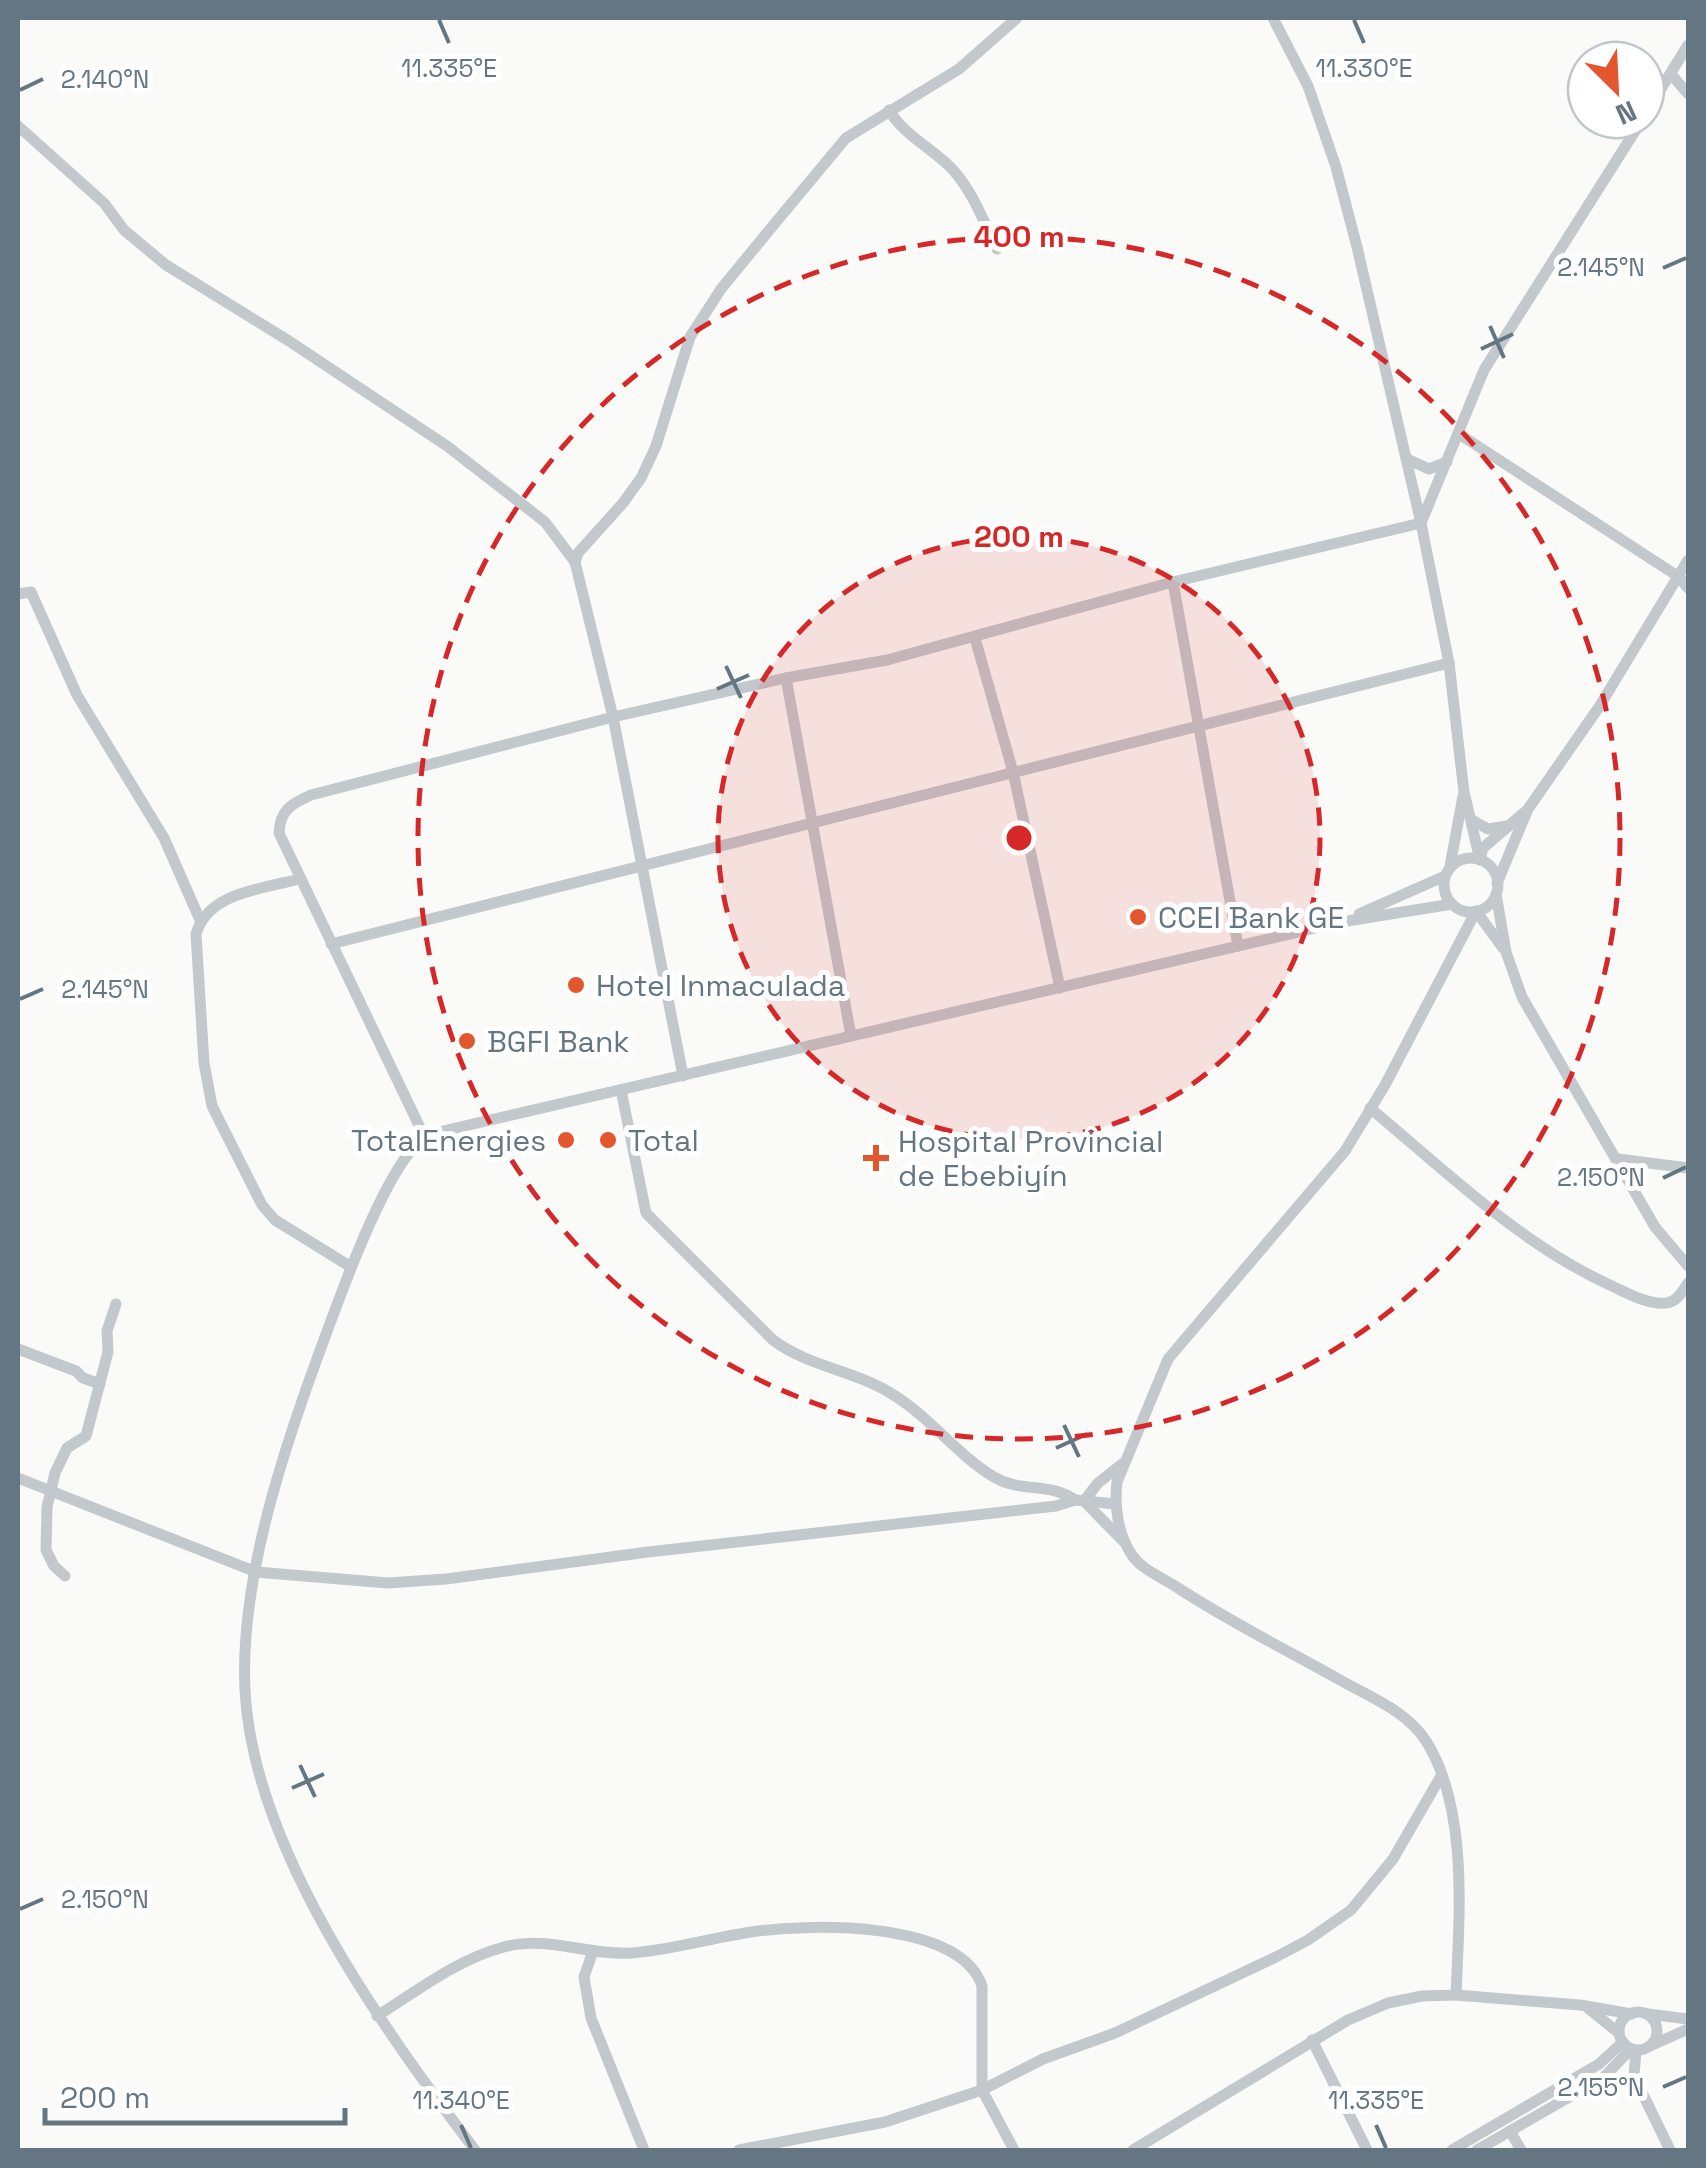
<svg xmlns="http://www.w3.org/2000/svg" width="1706" height="2168" font-family="'Space Grotesk',sans-serif">
<style>
.lines{fill:none;stroke-linecap:round;stroke-linejoin:round}
.minor{stroke:#c3c8cc;stroke-width:11}
.ticks{fill:none;stroke:#657683;stroke-width:4}
.ring{fill:none;stroke:#d62828;stroke-width:5;stroke-dasharray:18 12}
.poi-dot{fill:#e4572e;stroke:#fff;stroke-width:4}
.labels{text-anchor:middle;dominant-baseline:central;stroke-width:10;stroke-linejoin:round;paint-order:stroke}
.poi-label{font-size:30px;fill:#657683;stroke:#fff;text-anchor:start}
.ticks-label{font-size:25px;text-anchor:middle;fill:#657683;stroke:#fff;stroke-width:10;stroke-linejoin:round;paint-order:stroke}
.centre{fill:#d62828;stroke:#fff;stroke-width:5}
.ring-label{font-size:30px;text-anchor:middle;font-weight:bold;fill:#d62828;stroke:#fff;stroke-width:10;stroke-linejoin:round;paint-order:stroke}
</style>
<rect width="100%" height="100%" fill="#fafaf8"/>
<g class="lines">
<g class="minor">
<polyline points="1273,18 1308,86 1336,167 1357,247 1421,523 1449,663 1464,792 1480,860"/>
<polyline points="1671,74 1688,94"/>
<path d="M889,110C904,136 934,149 954,171C974,194 984,223 997,249"/>
<polyline points="1646,113 1688,45"/>
<polyline points="18,126 104,203 124,230 166,265 289,341 447,446 545,522 575,562"/>
<polyline points="1459,434 1679,577 1688,588"/>
<polyline points="1407,459 1429,469 1447,462"/>
<polyline points="1173,582 1238,946"/>
<polyline points="18,594 31,592 77,695 164,838 200,920"/>
<polyline points="975,638 1013,772 1060,988"/>
<polyline points="786,678 851,1036"/>
<polyline points="1472,820 1488,829 1507,826"/>
<circle cx="1471" cy="885" r="27"/>
<polyline points="1480,859 1483,848 1525,812"/>
<polyline points="1450,866 1463,796"/>
<path d="M299,879C263,889 208,892 196,934L204,1063L212,1106L262,1205L275,1220L351,1267"/>
<polyline points="1497,883 1528,809 1599,707 1688,560"/>
<polyline points="1496,894 1506,952 1522,997 1655,1227 1688,1266"/>
<path d="M1476,911L1385,1085L1345,1151L1168,1359L1117,1482C1114,1506 1118,1535 1132,1555C1141,1569 1161,1577 1175,1586C1228,1621 1285,1649 1340,1680C1370,1697 1407,1711 1426,1741C1469,1809 1459,1918 1456,1995L1580,2005L1632,2014"/>
<polyline points="1476,911 1503,948"/>
<polyline points="1359,914 1445,876"/>
<polyline points="331,944 1449,663"/>
<polyline points="683,1076 613,717 575,562 578,553 623,503 641,478 656,446 690,337 721,289 771,228 846,138 959,69 1017,18"/>
<path d="M621,1090L646,1213L773,1340C809,1367 854,1370 892,1394C930,1417 957,1455 994,1477C1020,1493 1050,1482 1075,1500"/>
<path d="M1370,1108C1448,1173 1521,1245 1614,1287C1629,1294 1649,1305 1666,1303C1677,1302 1683,1291 1688,1283"/>
<path d="M425,1138L279,833C280,810 291,804 311,795L613,717L786,678L887,660L1173,582L1421,523L1484,370L1642,120"/>
<polyline points="1618,1159 1688,1168"/>
<polyline points="18,1349 76,1371 83,1378 100,1384"/>
<polyline points="1122,1464 1098,1483 1084,1501 1124,1542"/>
<polyline points="18,1478 256,1572 388,1583 446,1579 648,1552 1056,1506 1075,1500 1115,1504"/>
<polyline points="65,1576 54,1566 46,1550 47,1507 55,1473 67,1448 86,1436 108,1352 107,1331 116,1304"/>
<polyline points="593,1951 584,1977 591,2018 644,2150"/>
<polyline points="1589,2009 1619,2033"/>
<circle cx="1638" cy="2031" r="19"/>
<polyline points="1648,2014 1688,2019"/>
<path d="M377,2016C417,1991 458,1959 504,1947C547,1935 589,1956 632,1953C671,1950 707,1939 745,1933C803,1923 960,1919 982,1986V2090L1014,2150"/>
<polyline points="1312,2040 1367,2150"/>
<polyline points="1650,2046 1688,2029"/>
<polyline points="1636,2050 1634,2076 1670,2150"/>
<polyline points="1510,2131 1521,2150"/>
<path d="M475,2150C382,2027 253,1849 245,1690C239,1568 293,1423 335,1310C351,1267 384,1180 414,1147C421,1139 430,1136 439,1132L1341,922L1452,904"/>
<polyline points="739,2150 885,2122 982,2090 1043,2059 1115,2033 1276,1957 1308,1940 1351,1910 1393,1859 1441,1776"/>
<polyline points="1133,2150 1348,2020 1388,2003 1422,1996 1456,1995"/>
<polyline points="1452,2150 1599,2064 1623,2042"/>
<polyline points="1477,2150 1604,2077 1631,2049"/>
</g>
</g>
<path class="ticks" d="M439,20L449,43M1354,20L1364,43M20,90L43,79M1663,268L1686,258M1490,326L1504,358M1481,349L1513,334M726,666L741,698M717,689L749,675M20,999L43,989M1663,1178L1686,1167M1064,1425L1079,1457M1056,1448L1087,1434M300,1765L315,1797M292,1788L324,1774M20,1909L43,1899M1663,2087L1686,2077M461,2125L471,2148M1376,2125L1386,2148"/>
<circle cx="1019" cy="838" r="301" fill="#d62828" fill-opacity=".12"/>
<g class="ring">
<circle cx="1019" cy="838" r="301"/>
<circle cx="1019" cy="838" r="601"/>
</g>
<g class="poi-dot">
<circle cx="1138" cy="917" r="10"/>
<circle cx="576" cy="985" r="10"/>
<circle cx="467" cy="1041" r="10"/>
<circle cx="566" cy="1140" r="10"/>
<circle cx="608" cy="1140" r="10"/>
<path d="M871 1143h10v10h10v10h-10v10h-10v-10h-10v-10h10z"/>
</g>
<g class="labels">
<g class="poi-label">
<text x="1158" y="917">CCEI Bank GE</text>
<text x="596" y="985">Hotel Inmaculada</text>
<text x="487" y="1041">BGFI Bank</text>
<text x="546" y="1140" text-anchor="end">TotalEnergies</text>
<text x="628" y="1140">Total</text>
<text x="898" y="1141">Hospital Provincial<tspan x="898" dy="34">de Ebebiyín</tspan></text>
</g>
</g>
<g class="ticks-label">
<text x="449" y="77">11.335°E</text>
<text x="1364" y="77">11.330°E</text>
<text x="105" y="88">2.140°N</text>
<text x="1601" y="276">2.145°N</text>
<text x="105" y="998">2.145°N</text>
<text x="1601" y="1186">2.150°N</text>
<text x="105" y="1908">2.150°N</text>
<text x="1601" y="2096">2.155°N</text>
<text x="461" y="2109">11.340°E</text>
<text x="1376" y="2109">11.335°E</text>
</g>
<circle cx="1019" cy="838" r="15" class="centre"/>
<g class="ring-label">
<text x="1019" y="247">400 m</text>
<text x="1019" y="547">200 m</text>
</g>
<rect width="1706" height="2168" fill="none" stroke="#657683" stroke-width="40"/>
<g transform="translate(1616 90) rotate(156)"><circle r="48" fill="#ffffff" stroke="#c1c8cd" stroke-width="2.5"/>
<path d="M0-8L18 38L0 25L-18 38Z" fill="#e4572e"/>
<text y="-15" font-size="28" font-weight="bold" text-anchor="middle" fill="#657683">N</text>
</g>
<path d="M45 2108v15h300v-15" fill="none" stroke="#657683" stroke-width="5"/>
<text x="60" y="2108" font-size="30" fill="#657683" stroke="#ffffff" stroke-width="8" paint-order="stroke">200 m</text>
</svg>
